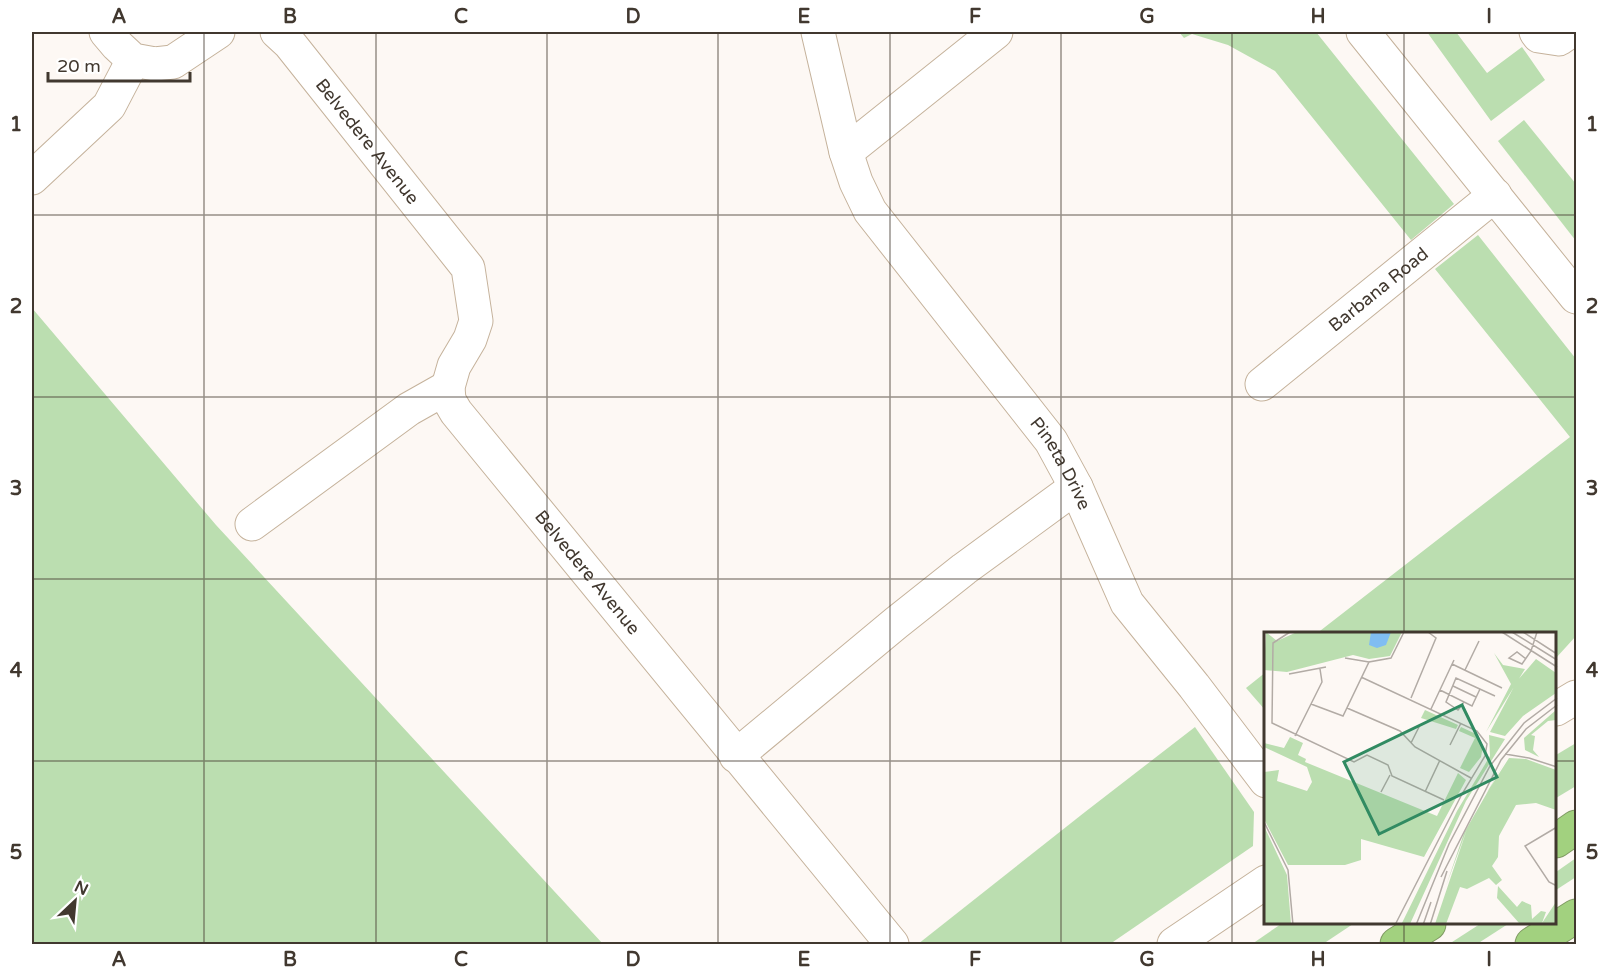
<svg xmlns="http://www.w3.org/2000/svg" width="1608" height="976" font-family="'Varela Round',sans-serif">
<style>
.green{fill:#bbdeb0}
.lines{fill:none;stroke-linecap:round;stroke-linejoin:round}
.minor-casing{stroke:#c5b29b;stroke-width:35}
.highway-casing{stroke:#809b63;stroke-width:35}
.minor{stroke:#fff;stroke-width:33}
.highway{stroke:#a2d17f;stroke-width:33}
.grid{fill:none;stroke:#41382f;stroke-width:1.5;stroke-opacity:0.55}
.labels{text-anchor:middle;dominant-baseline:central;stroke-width:6;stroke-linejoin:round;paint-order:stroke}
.street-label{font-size:18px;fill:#41382f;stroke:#fff}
.inset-road{fill:none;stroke:#b2aba5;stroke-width:1.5}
.view{fill:#318b62;fill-opacity:0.15;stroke:#318b62;stroke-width:3}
.inset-edge{fill:none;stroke:#41382f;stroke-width:3}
.neatline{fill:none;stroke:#41382f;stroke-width:2}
.grid-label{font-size:20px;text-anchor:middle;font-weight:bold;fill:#41382f}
</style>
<rect width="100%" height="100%" fill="#fdf8f4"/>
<g class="green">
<polygon points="1179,32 1316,32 1454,204 1411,240 1275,71 1228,45 1192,34 1184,38"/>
<polygon points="1427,32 1456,32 1487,73 1522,47 1545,80 1491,121"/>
<polygon points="1524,120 1576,184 1576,241 1498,141"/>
<polygon points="1478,235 1576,359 1576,636 1556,658 1556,634 1316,634 1570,437 1435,269"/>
<polygon points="32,308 216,525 603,944 32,944"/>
<polygon points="1266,672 1266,711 1246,688"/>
<polygon points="1195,727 1254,812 1253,846 1110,944 918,944 1085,812"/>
<polygon points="1576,743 1576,786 1556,798 1556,755"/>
<polygon points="1576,858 1576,877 1556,890 1556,872"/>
<polygon points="1281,924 1353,924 1323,944 1252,944"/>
<polygon points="1480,924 1508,924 1477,944 1449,944"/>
</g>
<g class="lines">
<defs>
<g id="minor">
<polyline points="106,32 117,45 133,60 155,64 173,62 218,32"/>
<path id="s1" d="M277,32L290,44L468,268L476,321L470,339L454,366L448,387L449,400L456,412L892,944"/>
<path id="s2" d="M818,32L846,152L856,182L870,211L1051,441L1076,487L1127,603L1194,686L1266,781"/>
<polyline points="1363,32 1576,297"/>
<polyline points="1536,32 1539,36 1559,39 1569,32"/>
<polyline points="846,152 996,32"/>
<polyline points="32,178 109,106 133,60"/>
<path id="s3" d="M1262,384L1495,195"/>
<polyline points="252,524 409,409 448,387"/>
<polyline points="1556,709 1576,697"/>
<polyline points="736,756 896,623 964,569 1076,487"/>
<polyline points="1174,944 1266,882"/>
</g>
<g id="highway">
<polyline points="1556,841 1576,827"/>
<polyline points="1397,944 1429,924"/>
<polyline points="1532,944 1576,916"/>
</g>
</defs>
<use href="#minor" class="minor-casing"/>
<use href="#highway" class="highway-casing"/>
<use href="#minor" class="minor"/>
<use href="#highway" class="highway"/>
</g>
<path class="grid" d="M204,32V944M376,32V944M547,32V944M718,32V944M890,32V944M1061,32V944M1232,32V944M1404,32V634M32,215H1576M32,397H1576M32,579H1576M32,761H1266M1556,761H1576M1404,924V944"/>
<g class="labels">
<g class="street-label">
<text stroke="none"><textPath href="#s1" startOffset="142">Belvedere Avenue</textPath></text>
<text stroke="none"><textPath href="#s3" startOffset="150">Barbana Road</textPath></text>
<text stroke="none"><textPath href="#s2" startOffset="504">Pineta Drive</textPath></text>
<text stroke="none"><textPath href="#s1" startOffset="664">Belvedere Avenue</textPath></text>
</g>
</g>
<g transform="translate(1264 632)">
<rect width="292" height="292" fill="#fdf8f4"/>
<path d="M2,0L13,9L33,0H138L126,24L105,27L89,23L23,40L0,38ZM230,21L239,33L261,37L222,100L247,52ZM272,27L292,41V61L259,84L241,104L226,100L253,49ZM161,78L194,93L192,97L157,86ZM292,78V88L284,89L267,103L271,104L269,118L275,125L261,118L260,106ZM197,95L214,103L219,114L217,125L205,140L196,136L211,106L195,99ZM225,103L241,107L202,169L146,292L137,293L193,179L226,124ZM26,105L39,111L34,123L42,127L41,130L173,184L194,141L202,148L160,225L97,207V228L81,233H24L0,187V140L15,138L13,149L43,159L48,150L43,135L0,115V111L20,116ZM243,126L222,162L245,126L262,127L292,138V178L272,171L252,173L235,204L234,225L228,234L238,248L232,253L225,246L203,257L196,255L182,292H171L203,197L182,254L200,201ZM0,194L23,243L27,292H0ZM234,254L253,275L258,269L267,273L268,287L277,279L282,280L278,291L292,270V292L255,291L233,266Z" fill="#bbdeb0"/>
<path d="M107,0H127L122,13L113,16L105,13Z" fill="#80bdf2"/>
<path class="inset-road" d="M26,0L9,11L8,91L90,130L103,123L124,133L128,144L180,168M238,0L293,35M248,0L293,28M259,0L293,22M81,26L105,30M262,27L253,20L245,26L258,32L267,19L273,0M188,32L238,56M201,38L215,9M25,42L62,35M97,45L213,99L223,112L221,124L198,162L131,293M189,54L212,65M176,58L208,74L216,57M147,66L172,6L164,0M200,70L194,78L182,70L192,46L231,64M47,72L79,84L105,30L127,26L140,0M83,76L136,99L151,115L207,146M167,77L190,28M31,104L58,50L56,37M147,111L156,93M186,113L197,91M241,122L265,126M265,126L293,135M117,160L126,143M161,160L176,128M0,190L24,238L29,293M293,195L261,214L285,250L293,254M177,245L237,128L262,97L293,73M152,293L185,212L226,134L260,91L293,66M159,293L167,270M166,293L183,239"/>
<path class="view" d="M198,73L233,145L115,202L80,130Z"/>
<rect width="292" height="292" class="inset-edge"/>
</g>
<rect width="1608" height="976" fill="none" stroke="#ffffff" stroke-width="66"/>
<g transform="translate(75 901) rotate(26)" stroke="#ffffff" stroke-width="4.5" paint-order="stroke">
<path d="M0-4.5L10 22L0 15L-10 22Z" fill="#41382f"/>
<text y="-9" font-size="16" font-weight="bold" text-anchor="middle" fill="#41382f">N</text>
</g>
<path d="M48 72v9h142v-9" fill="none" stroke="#41382f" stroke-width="3"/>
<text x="57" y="72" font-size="18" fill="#41382f" stroke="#ffffff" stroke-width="4.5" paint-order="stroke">20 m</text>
<rect x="33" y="33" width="1542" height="910" class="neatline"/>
<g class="grid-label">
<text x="119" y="23">A</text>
<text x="290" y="23">B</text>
<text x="461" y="23">C</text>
<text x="633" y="23">D</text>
<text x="804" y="23">E</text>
<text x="975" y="23">F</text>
<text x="1147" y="23">G</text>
<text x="1318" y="23">H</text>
<text x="1489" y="23">I</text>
<text x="16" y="131">1</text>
<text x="1592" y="131">1</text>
<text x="16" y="313">2</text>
<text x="1592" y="313">2</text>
<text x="16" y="495">3</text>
<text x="1592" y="495">3</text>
<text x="16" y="677">4</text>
<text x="1592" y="677">4</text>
<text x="16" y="859">5</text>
<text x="1592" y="859">5</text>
<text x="119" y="966">A</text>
<text x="290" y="966">B</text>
<text x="461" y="966">C</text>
<text x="633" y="966">D</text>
<text x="804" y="966">E</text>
<text x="975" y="966">F</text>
<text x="1147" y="966">G</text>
<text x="1318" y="966">H</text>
<text x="1489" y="966">I</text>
</g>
</svg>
